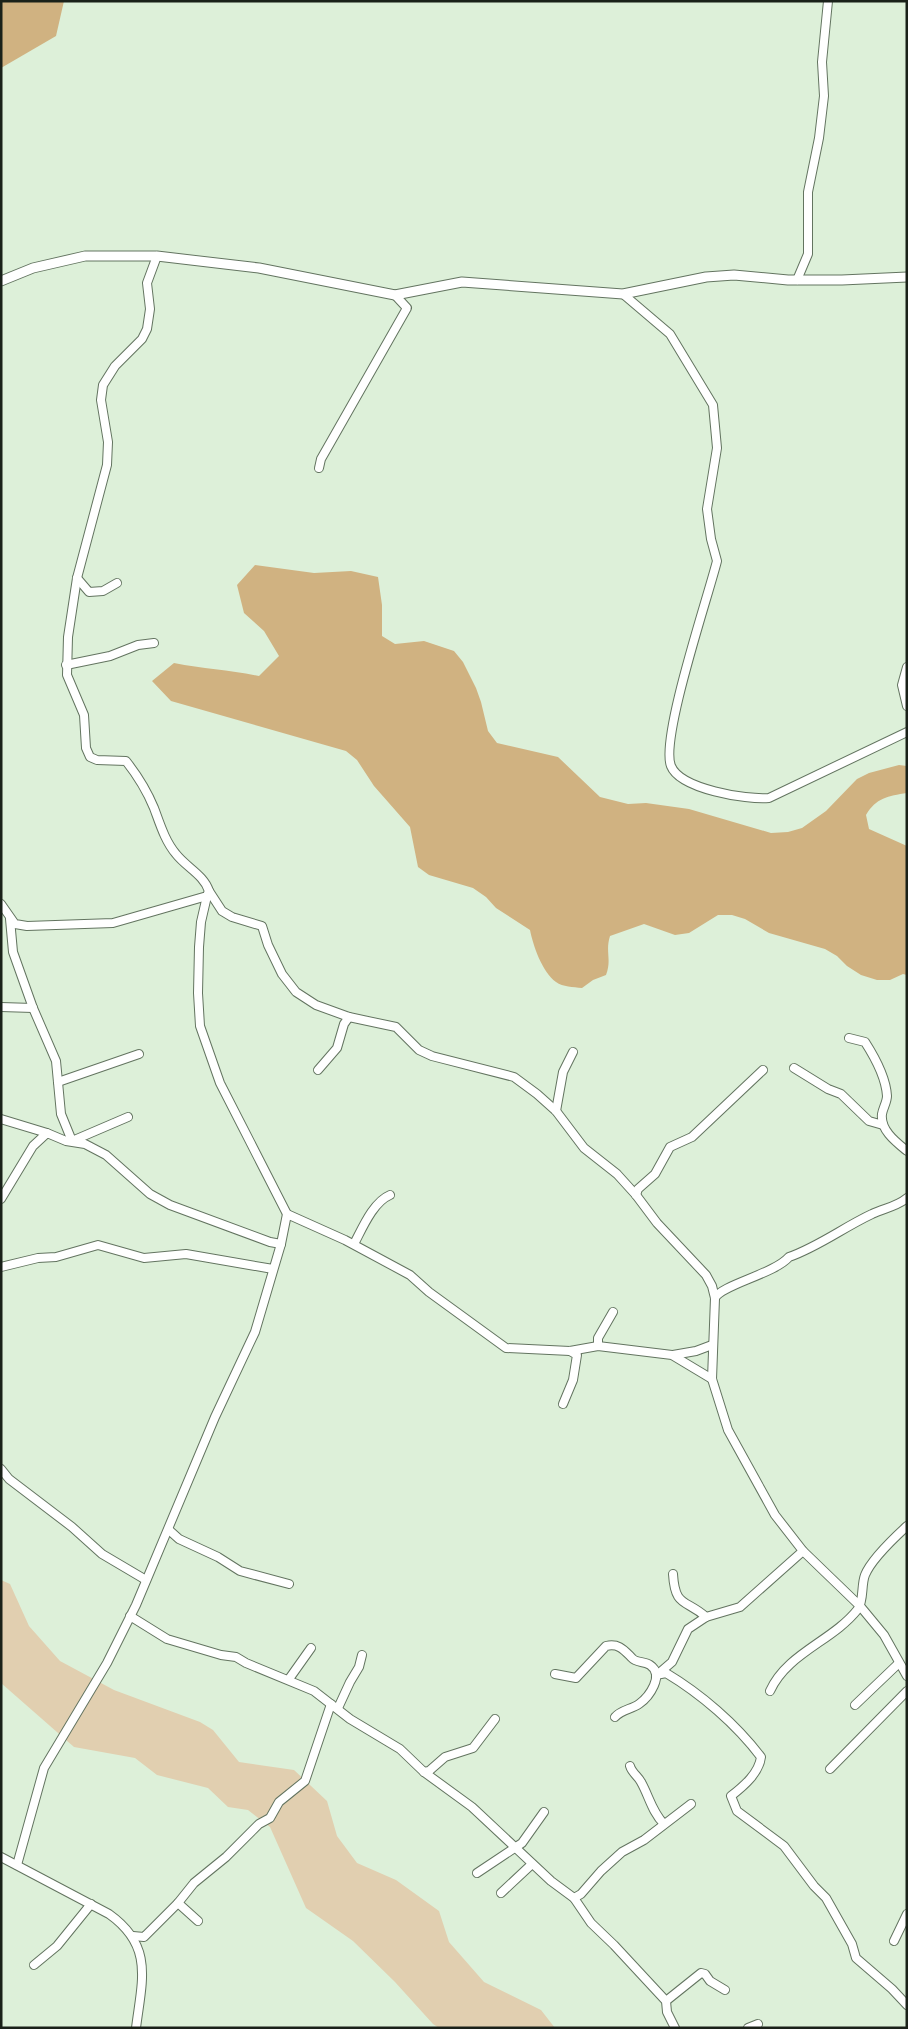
<svg xmlns="http://www.w3.org/2000/svg" width="908" height="2029" font-family="'DejaVu Sans',sans-serif">
<style>
.green{fill:#e1cfb0}
.forest{fill:#d0b281}
.lines{fill:none;stroke-linecap:round;stroke-linejoin:round}
.minor-casing{stroke:#637460;stroke-width:10}
.tertiary-casing{stroke:#637460;stroke-width:11}
.minor{stroke:#fff;stroke-width:8}
.tertiary{stroke:#fff;stroke-width:9}
</style>
<rect width="100%" height="100%" fill="#ddf0d9"/>
<polygon class="green" points="1,1580 10,1584 29,1626 60,1661 114,1690 200,1722 213,1730 239,1762 294,1770 327,1801 337,1836 357,1863 396,1880 439,1911 449,1942 484,1982 541,2010 555,2028 439,2028 433,2024 395,1982 353,1941 306,1908 270,1827 248,1810 228,1807 208,1788 157,1775 135,1758 74,1747 1,1683"/>
<g class="forest">
<polygon points="1,1 64,1 56,36 1,68"/>
<path d="M255,565L314,573L351,571L378,577L382,605V636L395,644L424,641L454,651L463,662L476,688L481,702L488,731L497,743L558,757L600,797L628,804L646,803L689,809L771,833L788,832L802,828L826,811L857,779L869,773L899,765L907,766V793C888,796 876,798 866,815L869,829L907,846V975L903,974L890,980H877L861,975L847,966L837,956L825,949L769,933L745,919L732,915H718L689,933L675,935L644,924L610,936C605,952 612,959 606,975L593,980L582,988C573,987 563,987 556,982C542,972 533,945 530,930L496,908L486,897L473,888L429,875L418,867L410,827L374,786L357,760L346,751L171,701L152,681L174,663C203,669 231,670 259,676L279,656L264,631L244,613L237,585Z"/>
</g>
<g class="lines">
<defs>
<g id="minor">
<path d="M157,256L147,283L150,309L147,329L142,339L115,366L103,385L101,400L108,442L107,465L77,578L68,637L67,675L84,715L86,748L90,757L97,760L126,761C137,775 147,791 154,808C160,824 165,841 176,854C186,867 204,875 209,891"/>
<polyline points="797,280 808,254 808,192 819,138 824,96 822,62 828,1"/>
<path d="M623,294L670,334L713,405L717,448L707,509L711,539L717,561C708,597 660,739 671,766C680,789 746,800 769,798L907,732"/>
<polyline points="319,468 321,459 407,308 395,295"/>
<polyline points="77,578 89,592 103,591 117,583"/>
<polyline points="66,665 110,656 138,645 154,643"/>
<polyline points="907,667 902,685 907,706"/>
<polyline points="207,896 201,922 199,947 198,993 200,1026 220,1083 287,1214 345,1240 410,1275 429,1292 506,1348 570,1351 598,1346 672,1355 712,1379"/>
<polyline points="1,904 15,924 27,926 113,923 207,896 209,891 222,911 232,917 262,926 268,945 282,974 296,992 316,1005 349,1017 396,1027 419,1050 432,1056 514,1077 537,1094 556,1111 584,1148 617,1174 636,1195 657,1223 706,1275 712,1286 715,1298 712,1379 728,1430 775,1515 803,1551 860,1606 884,1635 907,1676"/>
<polyline points="10,919 13,952 33,1008 56,1061 61,1114 72,1141 128,1117"/>
<polyline points="1,1007 33,1008"/>
<path d="M849,1038L865,1042C874,1056 886,1078 887,1096C887,1102 883,1108 882,1114C880,1130 896,1142 907,1151"/>
<polyline points="794,1068 828,1089 841,1094 869,1121 883,1125"/>
<polyline points="318,1070 337,1048 344,1024 349,1017"/>
<polyline points="58,1082 139,1054"/>
<polyline points="556,1111 563,1072 573,1052"/>
<polyline points="1,1119 47,1133"/>
<polyline points="636,1195 638,1189 655,1174 670,1147 692,1137 763,1070"/>
<polyline points="1,1199 33,1146 47,1133 66,1141 85,1144 106,1155 150,1194 170,1205 270,1242 281,1244"/>
<path d="M354,1244C362,1229 373,1202 390,1195"/>
<polyline points="1,1267 38,1258 56,1257 98,1245 144,1258 186,1254 273,1269"/>
<path d="M715,1298C721,1285 774,1274 789,1257C818,1247 844,1227 872,1214C884,1208 896,1207 907,1198"/>
<polyline points="598,1346 598,1338 613,1312"/>
<polyline points="673,1355 696,1351 712,1345"/>
<polyline points="563,1404 573,1380 577,1355 570,1351"/>
<polyline points="1,1469 9,1479 72,1527 102,1554 146,1580"/>
<polyline points="169,1530 179,1539 218,1557 240,1571 289,1584"/>
<path d="M673,1574C675,1608 686,1599 706,1617"/>
<polyline points="130,1616 167,1639 221,1655 236,1657 246,1663 314,1691 350,1719 400,1749 424,1772 472,1807 551,1881 574,1898 591,1923 614,1945 666,2001 667,2012 675,2028"/>
<path d="M555,1674L576,1678L606,1646C619,1643 624,1650 632,1658C636,1663 644,1661 650,1665C665,1675 649,1697 639,1704C632,1709 621,1710 615,1717"/>
<polyline points="658,1674 672,1662 688,1629 706,1617 740,1607 803,1551"/>
<path d="M656,1675L666,1673C701,1694 736,1724 761,1757C759,1773 744,1786 731,1796L737,1811L784,1846L814,1886L826,1898L852,1944L856,1958L892,1989L907,2005"/>
<polyline points="289,1679 311,1648"/>
<path d="M770,1691C787,1653 833,1641 858,1609C864,1600 861,1585 865,1575C871,1560 895,1537 907,1526"/>
<polyline points="855,1705 899,1663"/>
<polyline points="338,1708 350,1682 359,1667 362,1655"/>
<path d="M630,1766C632,1773 638,1776 641,1782C649,1796 652,1812 664,1824"/>
<polyline points="830,1769 907,1691"/>
<polyline points="424,1772 429,1771 445,1757 473,1748 495,1719"/>
<path d="M1,1857L109,1914C154,1946 142,1980 136,2028"/>
<polyline points="17,1865 44,1768 107,1663 136,1605 215,1417 255,1332 281,1244 287,1214"/>
<polyline points="477,1873 522,1843 544,1812"/>
<polyline points="501,1893 532,1864"/>
<polyline points="574,1898 581,1894 601,1871 622,1852 644,1840 691,1804"/>
<polyline points="178,1903 198,1921"/>
<polyline points="133,1936 144,1937 178,1903 194,1883 226,1857 259,1824 270,1818 279,1802 305,1781 331,1704"/>
<polyline points="894,1941 907,1914"/>
<polyline points="34,1965 57,1946 91,1904"/>
<polyline points="666,2001 701,1973 705,1974 710,1981 725,1990"/>
<polyline points="748,2028 758,2024"/>
</g>
<polyline id="tertiary" points="1,281 33,268 85,256 157,256 259,268 395,295 462,282 623,294 706,277 734,275 788,280 842,280 907,277"/>
</defs>
<use href="#minor" class="minor-casing"/>
<use href="#tertiary" class="tertiary-casing"/>
<use href="#minor" class="minor"/>
<use href="#tertiary" class="tertiary"/>
</g>
<rect width="908" height="2029" fill="none" stroke="#1a2119" stroke-width="5"/>
</svg>
